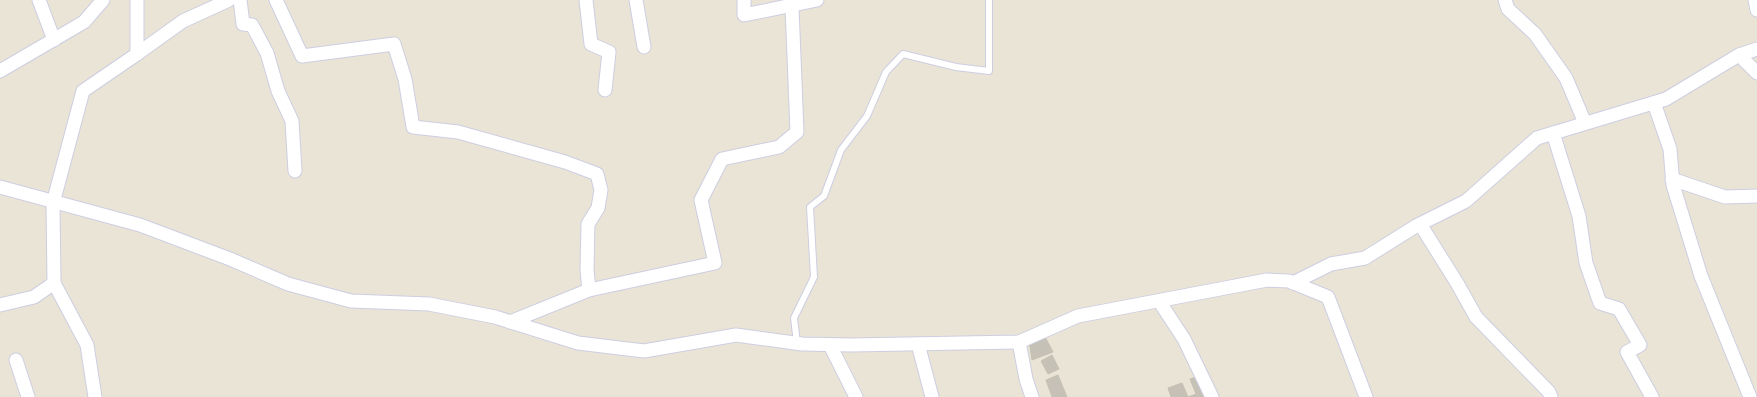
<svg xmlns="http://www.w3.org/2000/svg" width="1757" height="397" font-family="'Archivo Narrow',sans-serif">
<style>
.building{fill:#c5c1b7;stroke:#c5c1b1}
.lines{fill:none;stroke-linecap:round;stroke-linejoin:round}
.lane-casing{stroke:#cdcee1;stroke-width:8}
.street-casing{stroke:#cdcee1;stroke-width:15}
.lane{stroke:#fff;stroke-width:6}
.street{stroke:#fff;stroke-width:13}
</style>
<rect width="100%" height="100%" fill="#eae4d7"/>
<g class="building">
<polygon points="1044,335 1053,352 1032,360 1029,340"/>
<polygon points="1052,355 1059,369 1048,374 1041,361"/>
<polygon points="1058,375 1067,397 1052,397 1046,380"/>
<polygon points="1202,375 1210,397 1188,397 1196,394 1190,379"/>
<polygon points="1182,383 1188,397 1171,397 1168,388"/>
</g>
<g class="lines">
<defs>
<polyline id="lane" points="797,343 794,318 814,277 810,207 824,196 841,150 867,116 886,72 903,54 956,67 989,71 989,0"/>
<g id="street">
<polyline points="39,0 54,40"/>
<polyline points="240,0 243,24 252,25 267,53 278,91 292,121 295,171"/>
<polyline points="276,0 302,56 394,44 405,79 413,127 458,132 565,162 597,174 601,190 598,208 588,224 587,270 589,290 510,322"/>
<polyline points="586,0 591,44 609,52 605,90"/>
<polyline points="636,0 644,47"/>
<polyline points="744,0 744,15 817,0"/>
<polyline points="1505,0 1508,9 1535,34 1566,78 1585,123"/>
<polyline points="1755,0 1757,10"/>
<polyline points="137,54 183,21 229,0"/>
<polyline points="1739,55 1757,73"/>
<polyline points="0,71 84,22 103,0"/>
<polyline points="1654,103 1670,149 1673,185 1701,276 1750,397"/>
<polyline points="1553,133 1579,216 1586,263 1600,303 1619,309 1640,345 1627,352 1652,397"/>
<polyline points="1672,179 1725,197 1757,196"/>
<polyline points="0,187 140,225 230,259 288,284 351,301 429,304 495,317 578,343 644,351 736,335 802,344 851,345 1019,342 1078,316 1267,280 1289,281 1328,297 1366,397"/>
<polyline points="1420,224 1457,283 1476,317 1549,392 1551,397"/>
<polyline points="1293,283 1331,264 1365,258 1416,226 1466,201 1537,138 1666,99 1739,55 1757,49"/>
<polyline points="589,290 715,263 701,200 722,159 779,147 797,132 792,7"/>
<polyline points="1159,301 1184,339 1212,397"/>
<polyline points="0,305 34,297 54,283"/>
<polyline points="1019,342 1026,379 1032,397"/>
<polyline points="918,344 932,397"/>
<polyline points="830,345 856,397"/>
<polyline points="16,360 28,397"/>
<polyline points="95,397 87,345 54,283 53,203 83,91 137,54 137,0"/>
</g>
</defs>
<use href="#lane" class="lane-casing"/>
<use href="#street" class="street-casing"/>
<use href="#lane" class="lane"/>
<use href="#street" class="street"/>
</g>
</svg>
